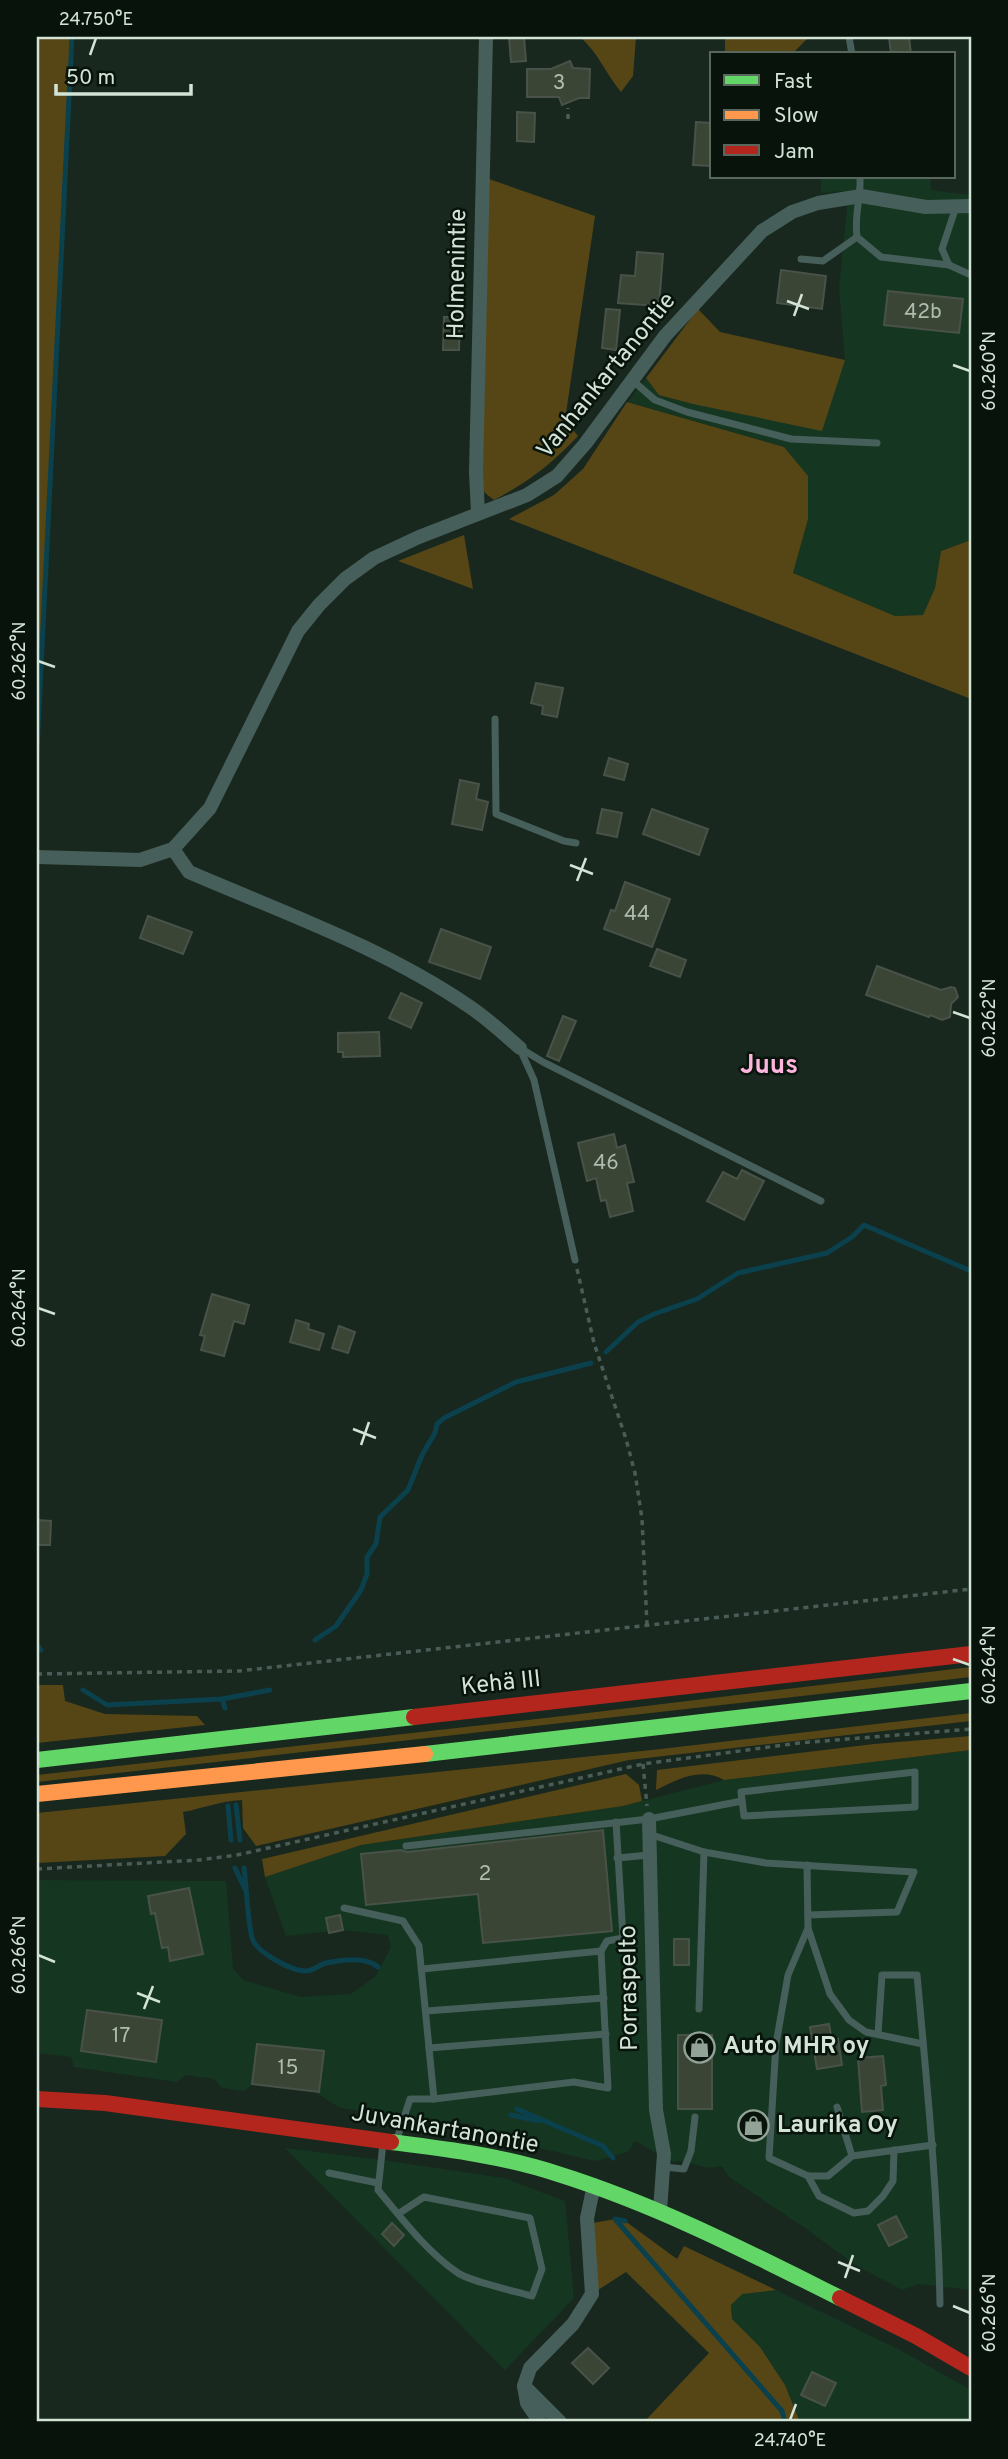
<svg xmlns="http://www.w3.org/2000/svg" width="1008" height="2459" font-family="Overpass,sans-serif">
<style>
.built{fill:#153621}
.green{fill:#574615}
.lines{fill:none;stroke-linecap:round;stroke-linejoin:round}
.stream{stroke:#0b404d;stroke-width:5}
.building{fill:#3a4535;stroke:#495248;stroke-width:2}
.path{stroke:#4a5c57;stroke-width:3.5;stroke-dasharray:5 5;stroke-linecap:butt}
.lane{stroke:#475f5a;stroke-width:7}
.street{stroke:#475f5a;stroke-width:14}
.fast{stroke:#63d668;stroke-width:16}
.slow{stroke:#ff974d;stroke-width:16}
.jam{stroke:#b3261e;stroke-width:16}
.ticks{fill:none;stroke:#d3e4d7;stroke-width:2.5}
.labels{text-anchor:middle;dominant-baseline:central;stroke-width:5;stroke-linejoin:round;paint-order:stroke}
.number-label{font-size:21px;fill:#adbcae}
.street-label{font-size:24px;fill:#d3e4d7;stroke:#07130b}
.poi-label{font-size:24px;font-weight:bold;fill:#d3e4d7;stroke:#07130b;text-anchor:start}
.neighbourhood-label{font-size:26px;font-weight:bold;fill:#fdb4dd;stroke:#07130b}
.neatline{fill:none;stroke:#d3e4d7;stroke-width:2.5}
.ticks-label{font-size:18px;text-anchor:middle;fill:#d3e4d7}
</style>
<rect width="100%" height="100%" fill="#18281e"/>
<g class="built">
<polygon points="821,177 930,177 931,190 971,195 971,540 941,551 935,588 923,615 895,616 793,573 808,519 784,447 628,402 646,378 659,395 693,404 845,360 839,289 847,208 846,191 821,193"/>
<polygon points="971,1750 971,2290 919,2284 902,2290 854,2264 805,2228 729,2177 722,2166 709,2168 680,2161 673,2162 635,2141 628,2152 595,2161 475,2133 475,2124 443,2122 340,2108 315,2092 253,2084 244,2091 222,2088 214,2079 186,2075 177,2082 74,2067 71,2057 37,2053 37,1880 226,1881 233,1968 243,1980 301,1997 351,1994 376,1976 391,1947 388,1935 343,1930 286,1936 265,1877 361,1845 623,1806 724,1780"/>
<polygon points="285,2148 389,2161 504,2178 565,2201 574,2298 505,2370"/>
<polygon points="776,2290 900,2350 971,2390 971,2422 800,2422 785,2385 760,2347 732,2319 731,2305 742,2293"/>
</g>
<g class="green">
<polygon points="37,37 71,37 37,746"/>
<path d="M580,37H636L633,76L621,92C606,74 598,52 580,37Z"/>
<polygon points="725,37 809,37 792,54 733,54 725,51"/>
<path d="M486,178L595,216L565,420L578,436C549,466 531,480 494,500L485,493L479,481Z"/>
<polygon points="698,309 720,332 845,360 822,431 693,404 659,395 646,378"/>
<polygon points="627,402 784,447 808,476 808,519 793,573 895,616 923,615 935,588 941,551 971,540 971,699 509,519 554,495 583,469"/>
<polygon points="464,535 473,589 398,561"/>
<polygon points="971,1667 971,1677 37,1782 37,1775 563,1716"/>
<polygon points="37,1685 63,1685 65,1701 105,1714 197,1716 205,1725 37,1743"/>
<path d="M971,1713V1721L629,1760L256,1846L243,1828L242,1800C220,1801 204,1808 183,1812L186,1834L165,1856L37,1863V1813L652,1750Z"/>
<path d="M971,1736V1750L724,1780C701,1767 678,1779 656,1790L657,1770L874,1744Z"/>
<polygon points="626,1774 639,1785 642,1801 623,1806 361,1845 265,1877 262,1859 271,1857"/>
<polygon points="615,2219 625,2221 677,2259 684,2246 776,2290 742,2294 731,2305 732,2319 760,2347 785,2385 800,2422 644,2422 709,2353 626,2272 598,2290 593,2223"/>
</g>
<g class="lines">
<g class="stream">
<polyline points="37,750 72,37"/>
<polyline points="606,1352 638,1322 654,1314 697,1299 738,1273 827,1253 852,1237 864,1225 971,1271"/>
<polyline points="315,1640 336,1626 361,1590 367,1574 367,1557 376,1544 380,1517 408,1490 422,1455 435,1433 437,1424 444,1418 516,1382 591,1363"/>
<polyline points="37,1645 41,1650"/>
<polyline points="83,1690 107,1705 222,1699 225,1708"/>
<polyline points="222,1699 270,1690"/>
<polyline points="236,1805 240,1840"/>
<polyline points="228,1806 231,1840"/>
<polyline points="235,1868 245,1889"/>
<path d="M244,1868C247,1890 247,1916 252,1938C256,1952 291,1971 306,1971C312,1971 319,1965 326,1963C342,1960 365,1956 378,1967"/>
<polyline points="517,2109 603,2146 613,2158"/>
<polyline points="511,2115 539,2121"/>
<polyline points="625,2221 615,2219 782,2411 785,2422"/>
</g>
</g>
<g class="building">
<polygon points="509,37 524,37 526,61 511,62"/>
<polygon points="889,37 909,37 911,54 891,54"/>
<polygon points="570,61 573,68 590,69 589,98 579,98 562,105 559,97 527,97 527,69 551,69"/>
<polygon points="517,112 535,113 534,142 517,141"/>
<polygon points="696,122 712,123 712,166 693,165"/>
<polygon points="637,252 663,254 659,306 618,303 621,275 635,276"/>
<polygon points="781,270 826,276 822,309 777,303"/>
<polygon points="888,291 963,299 959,333 884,325"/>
<polygon points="606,309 620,310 616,350 602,348"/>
<polygon points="444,317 460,317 459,350 443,350"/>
<polygon points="536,683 563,688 557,717 542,714 543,706 531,703"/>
<polygon points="609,758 628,764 624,780 604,775"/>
<polygon points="460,780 479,784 476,799 488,802 482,830 452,824"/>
<polygon points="602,809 622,813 617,837 597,833"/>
<polygon points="652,809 708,829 699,855 643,834"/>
<polygon points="625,882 670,899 652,947 604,929 611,910 615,911"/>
<polygon points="148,916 192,932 183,954 140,938"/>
<polygon points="441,929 491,947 480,979 429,962"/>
<polygon points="657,949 686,960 680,977 650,966"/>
<polygon points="877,966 941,990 951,987 955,988 958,997 951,1004 950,1017 942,1020 930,1015 929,1017 866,995"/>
<polygon points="401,993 422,1003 411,1028 389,1018"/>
<polygon points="563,1016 576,1021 559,1061 547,1056"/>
<polygon points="379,1032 380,1056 343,1057 343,1052 338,1052 338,1033"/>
<polygon points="614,1134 617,1148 625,1145 634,1182 627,1183 633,1211 610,1217 606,1200 601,1201 596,1178 587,1181 578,1143"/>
<polygon points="742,1170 764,1181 744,1220 707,1201 723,1172 737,1179"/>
<polygon points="212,1294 249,1305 244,1324 234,1321 224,1356 201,1350 205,1336 200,1335"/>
<polygon points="296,1320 309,1324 308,1329 324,1334 319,1350 290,1342"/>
<polygon points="339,1326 355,1332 348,1353 332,1348"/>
<polygon points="37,1520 51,1521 50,1545 37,1545"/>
<polygon points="603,1830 612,1931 483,1943 478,1894 366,1905 361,1854 401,1850 407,1852"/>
<polygon points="189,1888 203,1954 170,1961 168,1947 162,1948 155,1913 151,1914 148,1896"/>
<polygon points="340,1915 343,1930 329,1933 326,1918"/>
<rect x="674" y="1939" width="15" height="26"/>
<polygon points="87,2010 162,2020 156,2062 81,2051"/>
<polygon points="829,2024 832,2040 838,2039 842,2065 817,2069 810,2027"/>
<rect x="678" y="2035" width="34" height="74"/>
<polygon points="257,2044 324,2051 319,2092 252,2084"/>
<polygon points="883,2056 886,2085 881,2086 883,2110 862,2112 858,2058"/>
<rect x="741" y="2117" width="17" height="18"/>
<polygon points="896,2216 907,2237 889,2246 878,2225"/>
<polygon points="392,2223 404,2235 394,2246 382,2234"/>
<polygon points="588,2348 609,2368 593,2384 572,2363"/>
<polygon points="812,2372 836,2383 825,2406 801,2395"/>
</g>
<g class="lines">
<g class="path">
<polyline points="568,119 568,108"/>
<polyline points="577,1269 594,1343 626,1439 635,1473 642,1519 647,1625"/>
<polyline points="37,1674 239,1671 971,1589"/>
<polyline points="643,1764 647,1806"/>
<polyline points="37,1869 199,1860 237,1855 643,1764 799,1743 971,1729"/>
</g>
<g class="lane">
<polyline points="849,37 852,54"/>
<path d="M860,177C861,199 854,214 857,237L881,257L949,265"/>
<polyline points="956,207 942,249 949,265 971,275"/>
<polyline points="801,259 823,261 857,237"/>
<polyline points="632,380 655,400 687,412 791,439 877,443"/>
<polyline points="495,719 496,814 564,841 576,843"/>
<polyline points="520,1048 543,1062 821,1201"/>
<polyline points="520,1049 534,1080 575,1260"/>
<polygon points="915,1772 915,1807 744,1816 741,1792"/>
<polyline points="649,1834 704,1852 766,1863 914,1872 897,1912 808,1915"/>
<polyline points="406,1846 649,1819 742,1801"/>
<polyline points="617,1858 649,1855"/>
<polyline points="807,1865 808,1928 830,1994 849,2020 866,2032 923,2044"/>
<polyline points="344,1908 403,1921 419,1946 434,2099"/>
<polyline points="808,1928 788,1975 776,2044 769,2158 808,2176 828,2176 852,2156 933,2145"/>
<polyline points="601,1951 607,1941 623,1938 616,1822"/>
<polyline points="699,2009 704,1852"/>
<polyline points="426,2011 604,1998"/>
<path d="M878,2034L882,1975H917C927,2085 938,2194 940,2304"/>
<polyline points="429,2048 606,2034"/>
<polyline points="837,2107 852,2156"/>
<polyline points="396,2142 410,2099 434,2099 574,2082 608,2088 601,1951 422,1969"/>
<path d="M383,2143L378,2190C402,2219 427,2252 458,2273C471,2282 515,2291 532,2296L542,2269L530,2218L424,2197L398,2214"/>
<polyline points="664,2167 684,2169 691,2151 695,2117"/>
<polyline points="329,2173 378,2183"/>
<polyline points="808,2176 819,2196 854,2213 868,2211 883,2196 893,2181 894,2150"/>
</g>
<g class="street">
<polyline points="478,513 476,472 486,37"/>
<path d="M173,849L189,872C284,913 384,948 470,1007C488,1019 504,1034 520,1048"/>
<polyline points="37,857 140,860 173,849 210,808 298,631 319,605 345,579 374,558 419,537 527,495 557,476 585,444 665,336 762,231 792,212 818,203 861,196 926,207 971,206"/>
<polyline points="649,1819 656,2110 664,2154 660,2211"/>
<polyline points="524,2386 527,2403 540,2422"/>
<polyline points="560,2422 524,2386 530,2368 573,2324 592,2294 587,2218 594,2185"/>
</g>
<g class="fast">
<polyline points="425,1754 971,1691"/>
<polyline points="37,1760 414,1717"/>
<path d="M391,2142C446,2149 504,2156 558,2174C657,2205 748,2252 840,2298"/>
</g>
<polyline class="slow" points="37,1794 425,1754"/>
<g class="jam">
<polyline points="414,1717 971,1654"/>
<polyline points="37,2099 105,2103 391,2142"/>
<polyline points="840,2298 916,2336 971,2368"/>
</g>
</g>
<path class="ticks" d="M90,55L96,38M787,301L809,309M794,316L802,294M953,365L970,371M38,661L55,667M570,865L593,874M577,881L586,858M953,1012L970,1018M38,1308L55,1314M353,1429L376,1438M361,1445L369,1422M953,1659L970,1665M38,1955L55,1962M137,1993L160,2002M144,2009L153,1986M838,2262L860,2271M845,2278L853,2255M953,2306L970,2313M790,2420L796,2404"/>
<defs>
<symbol id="shop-ring" viewBox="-11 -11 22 22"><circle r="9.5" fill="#07130b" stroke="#92a296" stroke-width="1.5"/><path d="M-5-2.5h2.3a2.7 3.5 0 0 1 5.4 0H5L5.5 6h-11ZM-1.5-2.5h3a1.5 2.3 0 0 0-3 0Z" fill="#92a296"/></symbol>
</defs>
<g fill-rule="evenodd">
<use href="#shop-ring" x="682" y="2030" width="35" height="35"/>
<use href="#shop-ring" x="736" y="2108" width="35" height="35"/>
</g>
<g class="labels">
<g class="number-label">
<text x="559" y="83">3</text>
<text x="923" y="312">42b</text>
<text x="637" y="914">44</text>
<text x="606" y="1163">46</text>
<text x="485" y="1874">2</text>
<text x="121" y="2036">17</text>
<text x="288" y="2068">15</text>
</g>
<g class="street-label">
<text transform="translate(458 274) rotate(-89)">Holmenintie</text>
<text transform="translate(607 376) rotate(-51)">Vanhankartanontie</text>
<text transform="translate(501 1684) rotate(-6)">Kehä III</text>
<text transform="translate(630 1988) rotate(-91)">Porraspelto</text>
<text transform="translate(445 2130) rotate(10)">Juvankartanontie</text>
</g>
<g class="poi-label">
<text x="723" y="2047">Auto MHR oy</text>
<text x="777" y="2126">Laurika Oy</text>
</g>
<g class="neighbourhood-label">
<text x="769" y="1066">Juus</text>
</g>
</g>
<rect width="1008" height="2459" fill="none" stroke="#07130b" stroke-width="77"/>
<rect x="710" y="52" width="245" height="126" fill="#07130b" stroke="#59675d" stroke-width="2"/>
<rect x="724" y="75" width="35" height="10" fill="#63d668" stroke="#59675d" stroke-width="2"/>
<text x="774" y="88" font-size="21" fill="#d3e4d7">Fast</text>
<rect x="724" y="110" width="35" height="10" fill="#ff974d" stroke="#59675d" stroke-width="2"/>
<text x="774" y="122" font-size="21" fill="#d3e4d7">Slow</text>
<rect x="724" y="145" width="35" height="10" fill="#b3261e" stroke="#59675d" stroke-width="2"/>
<text x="774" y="158" font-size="21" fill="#d3e4d7">Jam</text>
<path d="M56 84v10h135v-10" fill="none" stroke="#d3e4d7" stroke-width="3.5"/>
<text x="66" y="84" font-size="21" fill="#d3e4d7" stroke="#07130b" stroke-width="5" paint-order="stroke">50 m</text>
<rect x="38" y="38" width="932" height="2382" class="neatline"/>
<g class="ticks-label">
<text x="96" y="25">24.750°E</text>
<text transform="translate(989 371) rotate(-90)" y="6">60.260°N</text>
<text transform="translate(19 661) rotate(-90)" y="6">60.262°N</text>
<text transform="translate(989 1018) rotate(-90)" y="6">60.262°N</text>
<text transform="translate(19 1308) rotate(-90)" y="6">60.264°N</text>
<text transform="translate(989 1665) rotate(-90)" y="6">60.264°N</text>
<text transform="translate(19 1955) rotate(-90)" y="6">60.266°N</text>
<text transform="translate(989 2313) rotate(-90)" y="6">60.266°N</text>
<text x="790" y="2446">24.740°E</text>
</g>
</svg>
